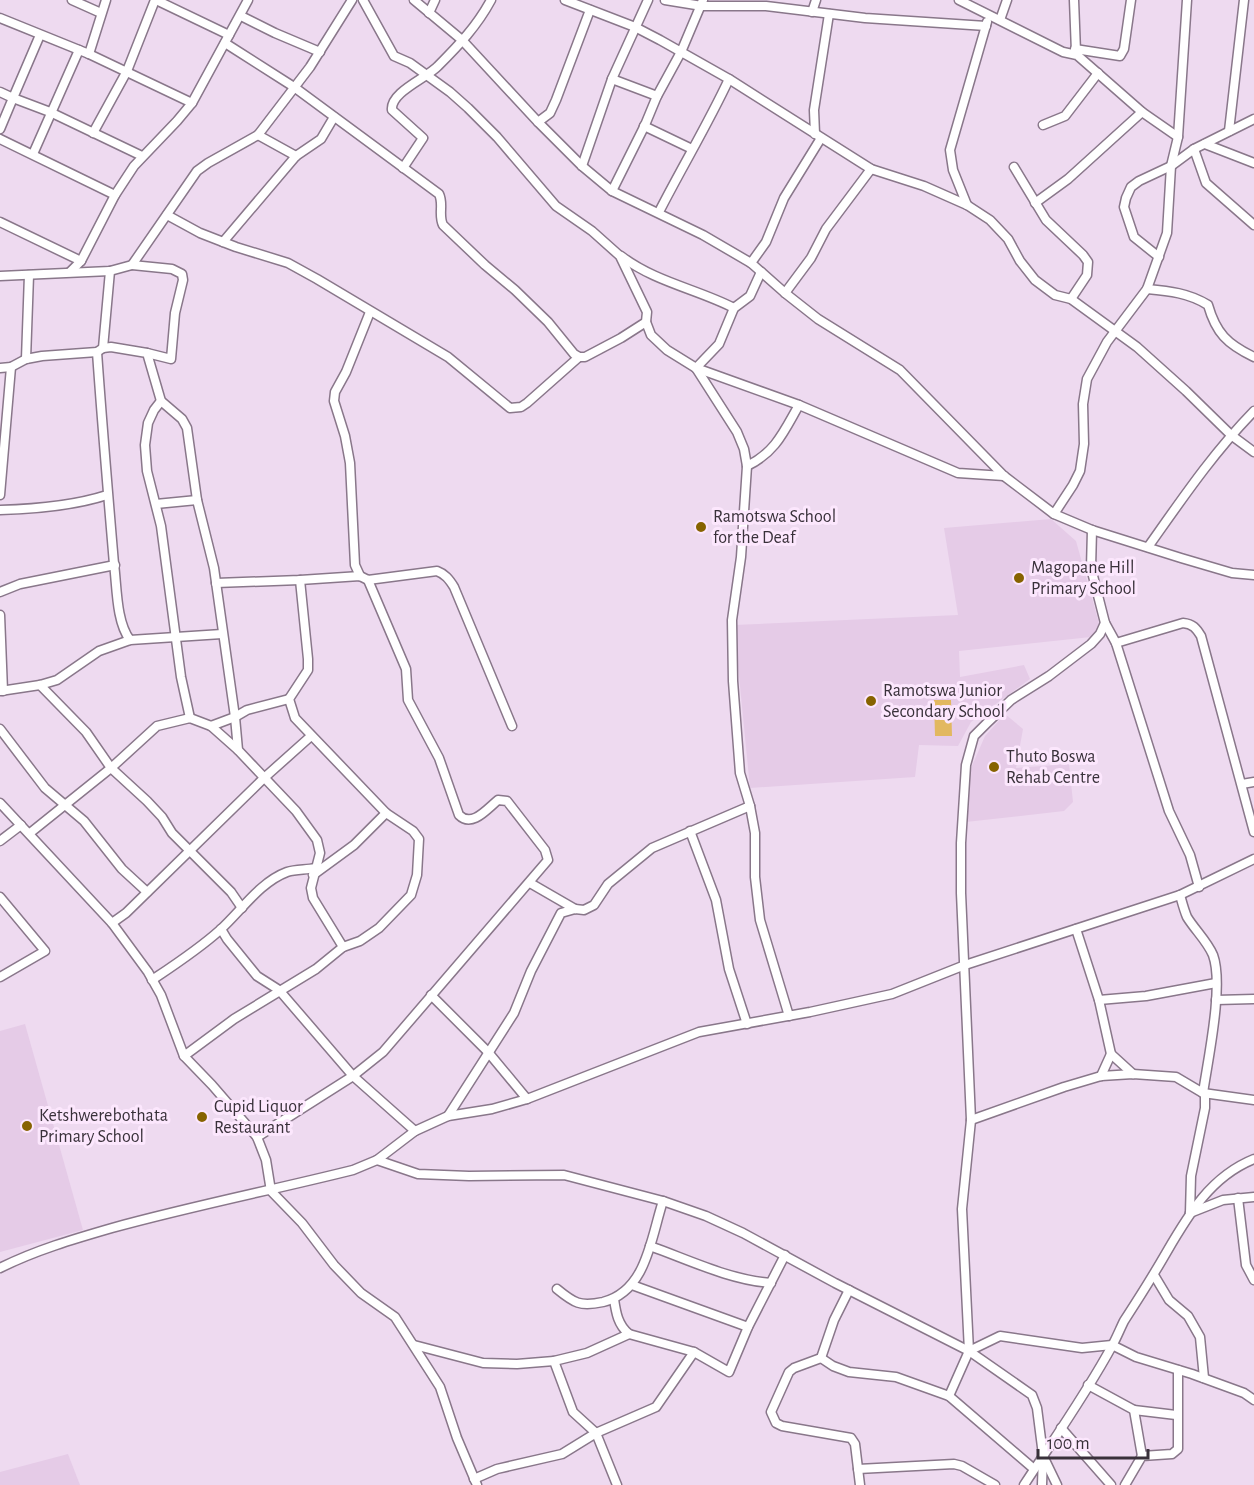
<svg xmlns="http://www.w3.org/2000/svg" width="1254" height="1485" font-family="'Alegreya Sans',sans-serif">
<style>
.built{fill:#e5cbe7}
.green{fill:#e2b860}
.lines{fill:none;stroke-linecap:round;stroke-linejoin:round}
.minor-casing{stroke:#89778a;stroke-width:11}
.minor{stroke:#fff;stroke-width:8}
.poi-dot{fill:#866300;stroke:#fce7fd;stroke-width:2}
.labels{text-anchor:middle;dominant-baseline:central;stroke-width:6;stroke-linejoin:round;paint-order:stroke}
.poi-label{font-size:18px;fill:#39313a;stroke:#fce7fd;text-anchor:start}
</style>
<rect width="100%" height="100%" fill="#eedaf0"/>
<g class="built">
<polygon points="1051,519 1076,541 1100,627 1091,637 959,651 960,677 1024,665 1030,679 971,722 958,746 919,745 915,777 750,788 734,625 958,615 944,528"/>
<polygon points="1005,714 1023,729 1016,768 1069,764 1073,802 1064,811 966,822 967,788 972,766 985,736"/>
<polygon points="25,1024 83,1230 0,1252 0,1031"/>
<polygon points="68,1454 80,1485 0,1485 0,1472"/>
</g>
<polygon class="green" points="934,700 951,700 952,736 935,736"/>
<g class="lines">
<defs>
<g id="minor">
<polyline points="72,0 101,13"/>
<polyline points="156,0 229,35"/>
<polyline points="414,0 462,40 538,122 582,166 612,191 703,235 751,263 785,293 818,319 900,370 1004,476 1054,514 1092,530 1181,558 1232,573 1254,575"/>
<polyline points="565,0 635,27 660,40 729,79 871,169 924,186 967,205 990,220 1008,239 1020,261 1035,280 1055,295 1071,299 1137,347 1186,391 1231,435 1254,452"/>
<polyline points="665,0 702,6 766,6 865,18 986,26"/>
<polyline points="959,0 1063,52 1077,55 1142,112 1178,137"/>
<polyline points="1074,0 1076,52"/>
<polyline points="812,12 816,0"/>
<polyline points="429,13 435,0"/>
<polyline points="241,16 275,33 320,52"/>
<polyline points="0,18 89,54 192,103"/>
<polyline points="1000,20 1007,0"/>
<polyline points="40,35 13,98 50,112 142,156"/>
<path d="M225,43L294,87L439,194C444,204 438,215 443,225L485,265L515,290L548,322L574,354L579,357H585L621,338L646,322L647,312L620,256L592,231L556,206L497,137L468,108L450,92L410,63L394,56L363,0"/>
<polyline points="1075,49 1120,56 1124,49 1131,0"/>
<polyline points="89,54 106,0"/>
<polyline points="612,79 657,96"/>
<polyline points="0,92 13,98 0,129"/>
<polyline points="538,122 550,113 556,100 590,10"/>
<polyline points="1043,125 1065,116 1098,73"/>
<polyline points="644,126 692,149"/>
<polyline points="1229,131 1244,0"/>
<polyline points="93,133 127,71 155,0"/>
<polyline points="815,134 814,110 829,14"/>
<polyline points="258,135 296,156"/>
<polyline points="0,139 115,195"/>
<polyline points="1205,144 1254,163"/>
<polyline points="1194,149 1206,183 1254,225"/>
<polyline points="33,154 79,50"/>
<polyline points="582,166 612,79 648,0"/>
<polyline points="1014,167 1046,220 1083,255 1088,262 1087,275 1071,299"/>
<path d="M403,168L423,138L392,110C390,92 427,78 438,66C459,45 477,26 491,0"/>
<polyline points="612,191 645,125 657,96 681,52 703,0"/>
<polyline points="1035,203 1068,179 1142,112"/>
<polyline points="967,205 953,170 950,150 987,22"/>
<path d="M659,212C682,167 708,124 729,79"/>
<polyline points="167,215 200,233 236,247 288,263 317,279 448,357 510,408 521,407 527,403 579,357"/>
<polyline points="0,222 81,261"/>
<polyline points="223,242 296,156 321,139 334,117"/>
<path d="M621,256C655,282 697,289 734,308"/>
<polyline points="1159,257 1134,237 1124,207 1126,198 1131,187 1139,181 1171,166 1194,149 1254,119"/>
<polyline points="751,263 766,242 784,198 821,138"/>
<polyline points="132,265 172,269 182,274 183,280 175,313 171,359 147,353"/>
<polyline points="70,272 81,261 115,195 134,166 177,121 192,103 248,0"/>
<polyline points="0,276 110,271 132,265 197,171 208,163 258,135 310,67 352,0"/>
<path d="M1147,289C1169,291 1189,293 1208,305C1216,333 1227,344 1254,357"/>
<polyline points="785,293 811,258 826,229 871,169"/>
<polyline points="646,322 651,335 667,350 696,368 799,405 958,473 1004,476"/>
<polyline points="103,348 111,347 147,353 161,401 182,419 187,428 197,500 214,568 235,717 238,750 296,811 317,840 320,853 311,888 313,898 343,947"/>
<path d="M97,352C102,423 108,493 114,564C117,586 116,622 130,640"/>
<polyline points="26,359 29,275"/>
<polyline points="0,368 11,367 26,359 42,356 97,352 103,348 110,271"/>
<polyline points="696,368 737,432 744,449 747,466 741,557 732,620 733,681 740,773 750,806 755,833 755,877 760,920 789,1016"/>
<polyline points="696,368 719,344 734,308 750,296 761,272"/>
<polyline points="161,401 154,410 148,423 145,445 147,471 161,526 181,677 190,718"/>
<path d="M747,466C776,452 784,431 799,405"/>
<polyline points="0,495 11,367"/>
<polyline points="156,504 197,500"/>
<path d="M0,510C36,509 73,506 107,495"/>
<polyline points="1054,514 1073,485 1080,471 1084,444 1083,404 1087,379 1107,342 1147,289 1167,233 1171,166 1178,137 1187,0"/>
<path d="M1148,547C1182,499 1213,453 1254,411"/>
<polyline points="360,576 355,565 350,463 345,436 334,401 335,392 346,372 370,312"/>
<path d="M216,583L300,580L360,576L368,580L437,571C445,574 449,579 454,587L512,726"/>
<polyline points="0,592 20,584 115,565"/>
<polyline points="0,615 3,691"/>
<polyline points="1105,623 1116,643 1169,811 1190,855 1199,887"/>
<path d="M1116,643L1183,623C1193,624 1196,628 1201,636L1254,832"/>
<polyline points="40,685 86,732 111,768 147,801 162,817 172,833 231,892 242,908"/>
<polyline points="0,691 40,685 57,680 99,651 130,640 222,634"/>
<polyline points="211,726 238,750"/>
<polyline points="0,729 45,788 84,821 122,869 147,892"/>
<polyline points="1242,784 1254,782"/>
<polyline points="0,803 112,923 148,972 161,995 184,1056 212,1085 257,1137 266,1160 271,1191 302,1223 334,1265 361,1293 395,1317 440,1387 457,1438 477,1485"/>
<polyline points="690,831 716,900 729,969 747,1024"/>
<polyline points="30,833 111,768 157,726 190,718 211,726 235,717 247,710 289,699"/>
<polyline points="0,841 21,825"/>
<polyline points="313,875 354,845 386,813"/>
<polyline points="530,883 575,909"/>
<path d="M1180,895C1182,902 1184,910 1187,917C1195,930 1207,941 1213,955C1224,985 1208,1059 1203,1093L1205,1094V1108L1191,1176L1190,1213"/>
<polyline points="0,897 45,951 0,977"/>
<polyline points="112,923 126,913 264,778 311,736"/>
<polyline points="221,929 227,939 257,976 279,990 353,1076 415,1131"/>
<polyline points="1076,929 1099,1000 1111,1054 1101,1076"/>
<path d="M152,980C176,964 199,949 220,930C241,911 260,882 287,872C296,869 306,870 315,868"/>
<polyline points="431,995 488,1052 527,1099"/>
<polyline points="1099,1000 1146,996 1216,983"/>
<polyline points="1216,1000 1254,999"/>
<polyline points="1111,1054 1133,1074"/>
<polyline points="184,1056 234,1019 316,969 343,947 360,941 379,928 411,895 417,875 419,839 413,831 386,813 295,718 289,699 308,670 308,659 300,580"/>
<polyline points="448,1116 514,1013 531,971 561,913 575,909 584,910 594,905 608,884 652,848 750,806"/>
<polyline points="971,1120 1064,1087 1101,1076 1133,1074 1176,1077 1203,1093 1254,1100"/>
<path d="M257,1137L353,1076L383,1052L548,860L545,850L507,801L498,800C487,809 472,828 459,815L439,758L408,700L406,669L368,580"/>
<polyline points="377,1160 418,1174 469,1176 564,1175 663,1201 706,1216 743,1233 835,1283 969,1351 1000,1336 1082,1348 1112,1345 1136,1357 1192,1374 1244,1393 1254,1400"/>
<polyline points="1238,1198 1246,1265 1254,1280"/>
<polyline points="1190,1213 1223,1200 1254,1197"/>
<path d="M650,1246C689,1260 730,1280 771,1283"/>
<path d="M0,1268C36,1250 74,1239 112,1228C192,1206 273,1190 353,1170L377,1160L415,1131L448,1116L492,1109L527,1099L699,1032L810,1012L892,994L965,965L1180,895L1254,859"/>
<polyline points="1154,1275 1169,1300 1188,1316 1200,1337 1204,1378"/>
<polyline points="632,1285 748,1327"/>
<path d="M557,1289C574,1303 580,1307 603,1302C647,1291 651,1237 663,1201"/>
<path d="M614,1299C616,1313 618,1325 629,1334L694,1352L729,1372L748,1327L785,1255"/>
<polyline points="414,1345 483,1363 517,1364 554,1361"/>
<polyline points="821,1358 833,1366 849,1372 896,1377 949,1396 1034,1469"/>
<polyline points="821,1358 794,1368 789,1372 771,1412 776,1423 782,1426 851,1438 855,1444 860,1485"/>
<polyline points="821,1358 834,1320 849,1290"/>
<polyline points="1088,1385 1134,1410 1142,1456"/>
<polyline points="949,1396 969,1351"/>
<polyline points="1134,1410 1176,1415"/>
<polyline points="1061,1428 1111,1485"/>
<polyline points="1044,1458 1057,1485"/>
<polyline points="858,1469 954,1464 962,1466 995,1485"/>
<polyline points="474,1479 497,1469 562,1454 596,1433 656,1407 694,1352"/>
<polyline points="617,1485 596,1433 573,1412 554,1361 587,1353 629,1334"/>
<path d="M1024,1485C1054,1439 1086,1394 1112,1346C1117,1337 1120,1329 1124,1321C1135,1304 1146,1287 1156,1270C1182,1227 1204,1179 1254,1159"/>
<polyline points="1042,1485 1043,1455 1037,1408 1032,1395 969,1351 962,1209 971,1120 961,893 961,843 966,765 974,736 987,723 1011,700 1049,676 1091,644 1100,634 1105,623 1091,568 1092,530"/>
<polyline points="1125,1485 1142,1456 1172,1454 1178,1449 1178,1370"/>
</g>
</defs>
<use href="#minor" class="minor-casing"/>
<use href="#minor" class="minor"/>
</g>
<g class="poi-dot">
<circle cx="701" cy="527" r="6"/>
<circle cx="1019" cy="578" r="6"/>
<circle cx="871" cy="701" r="6"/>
<circle cx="994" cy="767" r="6"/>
<circle cx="202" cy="1117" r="6"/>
<circle cx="27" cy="1126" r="6"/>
</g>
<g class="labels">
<g class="poi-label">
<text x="713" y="517">Ramotswa School<tspan x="713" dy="21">for the Deaf</tspan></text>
<text x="1031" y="568">Magopane Hill<tspan x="1031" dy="21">Primary School</tspan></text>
<text x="883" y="691">Ramotswa Junior<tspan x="883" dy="21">Secondary School</tspan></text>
<text x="1006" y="757">Thuto Boswa<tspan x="1006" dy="21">Rehab Centre</tspan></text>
<text x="214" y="1107">Cupid Liquor<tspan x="214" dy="21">Restaurant</tspan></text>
<text x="39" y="1116">Ketshwerebothata<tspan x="39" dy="21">Primary School</tspan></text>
</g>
</g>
<path d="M1038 1449v9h110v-9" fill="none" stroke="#39313a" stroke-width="3"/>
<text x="1047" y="1449" font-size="18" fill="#39313a" stroke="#fce7fd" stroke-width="4.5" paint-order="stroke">100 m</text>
</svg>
